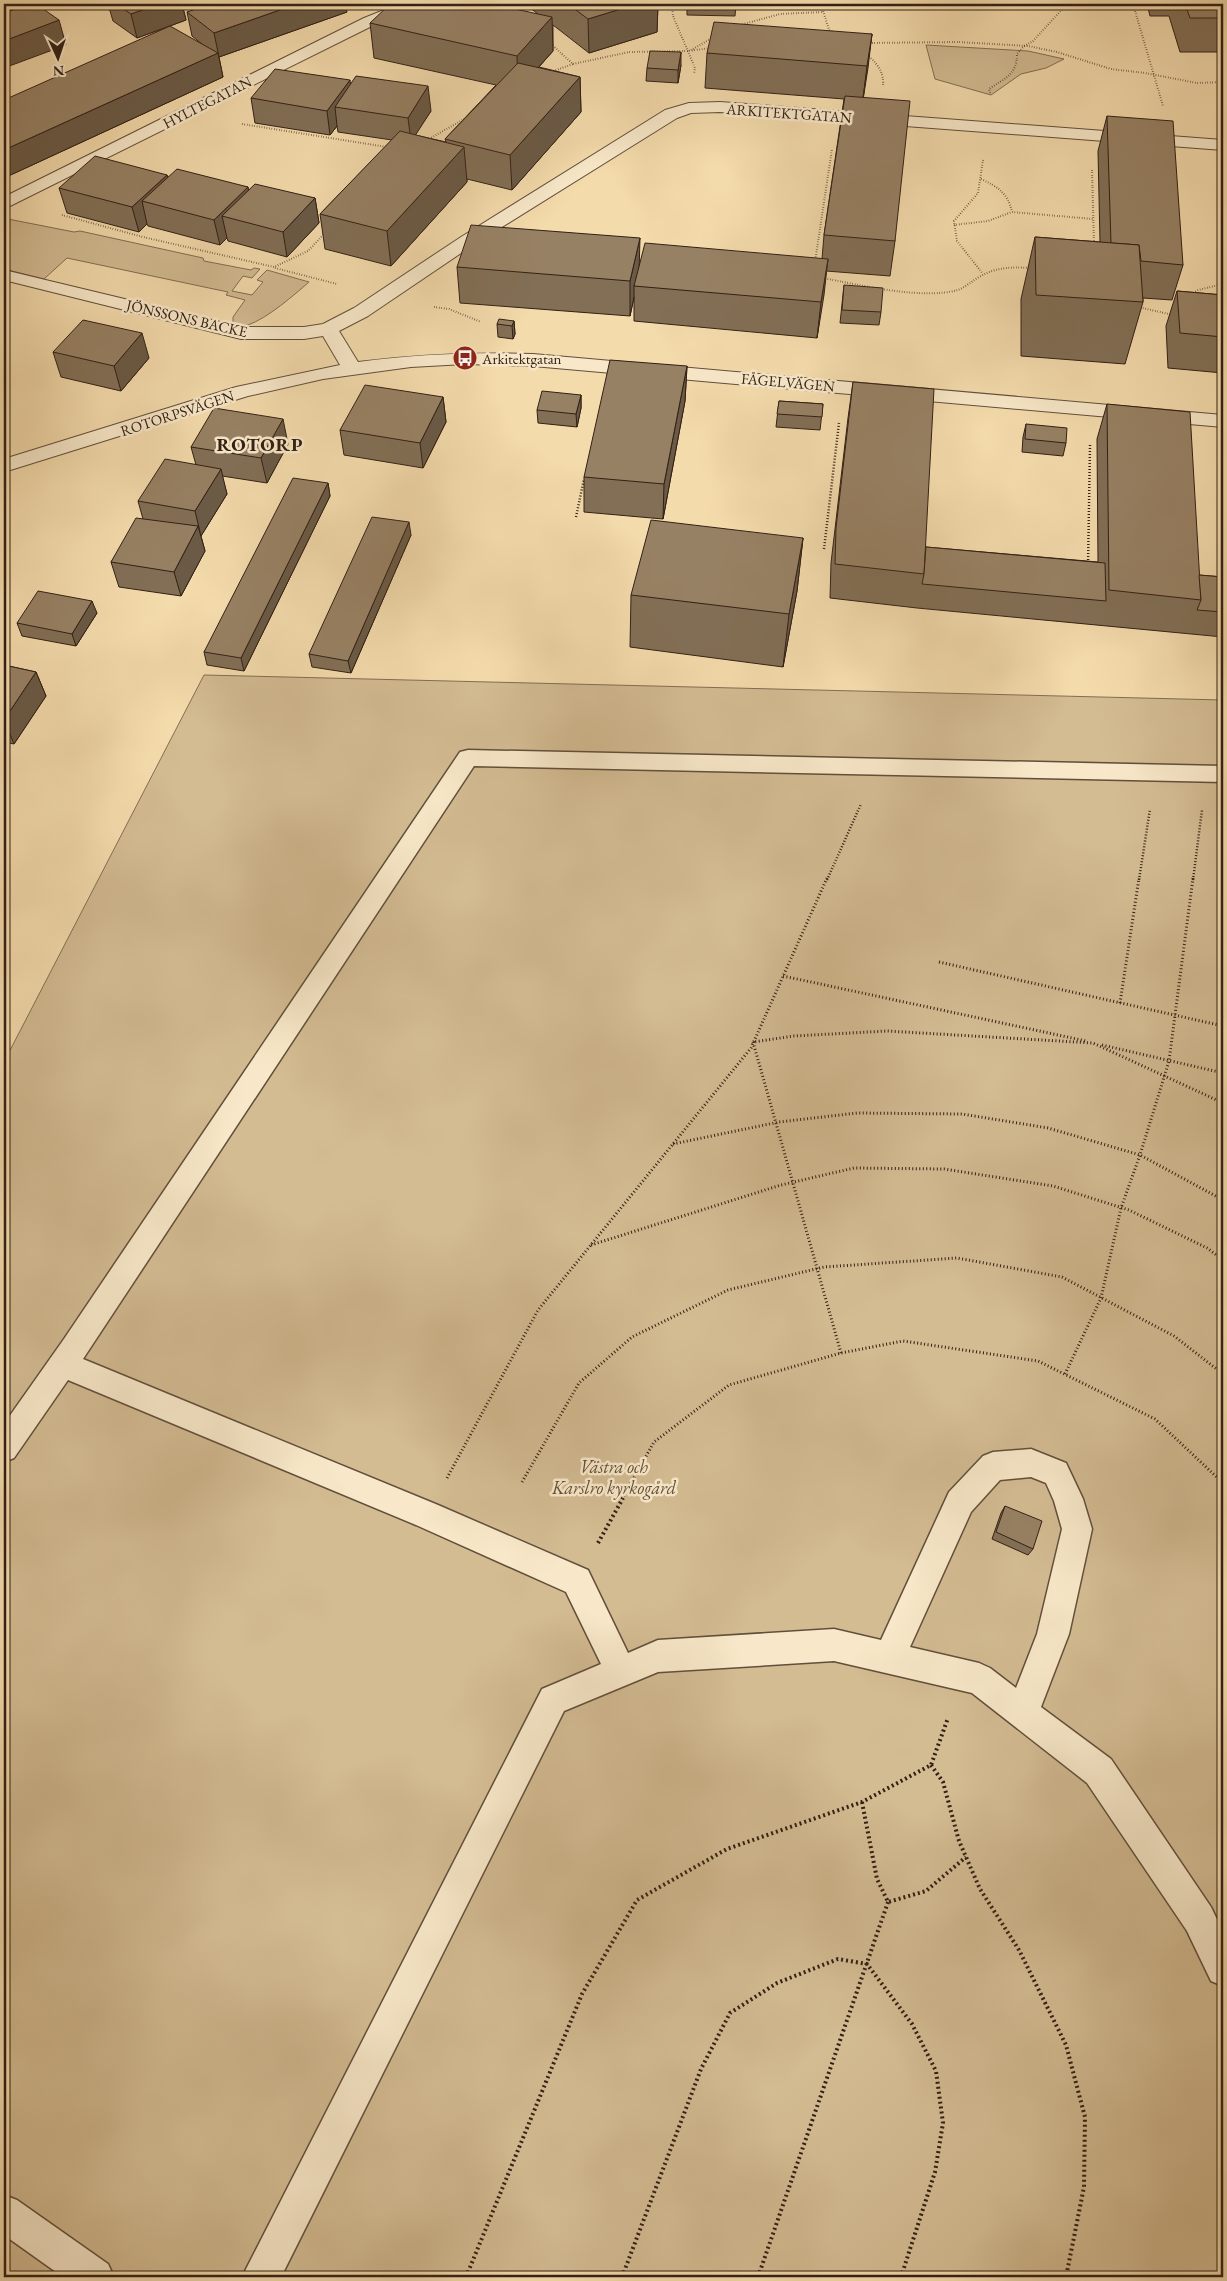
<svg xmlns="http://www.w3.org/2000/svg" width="1227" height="2281" font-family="'EB Garamond',serif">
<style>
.green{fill:#d3bb92;stroke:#826e54}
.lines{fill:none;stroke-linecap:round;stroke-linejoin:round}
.service-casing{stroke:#624f3b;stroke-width:3}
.minor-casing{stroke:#624f3b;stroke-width:2}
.path-far3{stroke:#322015;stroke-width:2;stroke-dasharray:0.5 2;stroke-linecap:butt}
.path-far2{stroke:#322015;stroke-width:2.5;stroke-dasharray:1 2;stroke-linecap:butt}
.path-far1{stroke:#322015;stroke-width:3;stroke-dasharray:1 2.5;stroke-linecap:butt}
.path{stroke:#322015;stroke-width:4;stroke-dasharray:2 3;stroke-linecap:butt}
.service{fill:#f8e8c9;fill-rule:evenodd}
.minor{fill:#f8e8c9;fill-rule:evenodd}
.wall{fill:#826f56;stroke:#322015}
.shaded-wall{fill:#6a5a46;stroke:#322015}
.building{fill:#978164;stroke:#322015}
.labels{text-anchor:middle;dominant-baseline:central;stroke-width:5;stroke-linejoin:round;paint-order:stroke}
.far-street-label{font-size:15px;fill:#322015;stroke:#f8e8c9}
.far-poi-label{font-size:15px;fill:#322015;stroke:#f8e8c9;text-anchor:start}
.park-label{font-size:18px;font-style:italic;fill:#624e3a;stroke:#f8e8c9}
.far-district-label{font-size:19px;font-weight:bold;letter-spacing:1px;fill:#322015;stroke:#f8e8c9}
</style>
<rect width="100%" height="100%" fill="#f4dbac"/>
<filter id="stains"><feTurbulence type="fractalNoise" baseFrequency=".004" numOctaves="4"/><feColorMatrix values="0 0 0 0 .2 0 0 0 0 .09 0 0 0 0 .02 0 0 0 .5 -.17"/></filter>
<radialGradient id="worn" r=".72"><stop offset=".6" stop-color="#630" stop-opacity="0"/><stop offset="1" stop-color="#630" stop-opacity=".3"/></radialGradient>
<g class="green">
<polygon points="926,45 1028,51 1064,59 1046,68 1021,74 991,95 935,79"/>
<path d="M8,219L74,232L80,231L203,258L204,261L251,270L254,268L260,269L252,278L243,276L232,291L252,295L263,282L257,280L267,270L309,282C294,295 268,318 248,325C243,326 237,325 233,323V317L245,300L226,295L228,292L67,258L44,279L4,269V221Z"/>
<polygon points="204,675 1223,700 1223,2277 4,2277 4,1062"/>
</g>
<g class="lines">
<defs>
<g id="service">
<path d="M468,750L1223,766V782L474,766L83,1359L438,1505L588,1570L628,1653L658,1640L834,1629L881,1640L949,1492L983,1456L993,1452L1031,1449L1066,1463L1083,1499L1092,1529L1069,1634L1041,1707L1111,1759L1211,1907L1223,1932V1986L1211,1981L1187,1931L1087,1783L972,1693L834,1661L658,1672L564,1711L281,2277H242L542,1689L601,1664L566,1592L416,1525L68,1380L14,1458L4,1462V1424L64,1339L460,752ZM1031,1477L1046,1483L1054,1501L1062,1529L1037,1634L1016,1688L990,1668L979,1663L910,1647L971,1512L1000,1480Z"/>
<polygon points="4,2195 17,2200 108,2264 114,2277 63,2277 4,2235"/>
</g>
<g id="minor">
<polygon points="399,4 420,4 418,7 376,24 4,209 4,197 364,18"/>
<path d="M720,102L1223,140V150L720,112L691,113L677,118L473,245L368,316L339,331L358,362C420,354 471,352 533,354L1223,415V427L533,366L465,364L411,367L323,379L248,396L4,472V459L236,387L340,365L323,336L304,339H241L4,280V270L241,327H304L323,324L354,308L461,237L665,110L689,103Z"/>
</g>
</defs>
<use href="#service" class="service-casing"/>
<use href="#minor" class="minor-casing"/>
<g class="path-far3">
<polyline points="672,4 673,16 695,68 694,74"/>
<polyline points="821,4 829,30 833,32"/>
<polyline points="1133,4 1163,106"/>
<polyline points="42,11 62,4"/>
<polyline points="740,25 780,14 822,12"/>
<polyline points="867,43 958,42 1028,46 1057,52 1111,69 1145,73 1197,83 1223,82"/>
<polyline points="551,44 573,64 629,52 688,51 711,48"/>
<polyline points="691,50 714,37"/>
<path d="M867,55C877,63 884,72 883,85"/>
<polyline points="551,72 573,64"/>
<path d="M990,93L989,89C1005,78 1017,75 1017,54L1023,47L1033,41L1067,4"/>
<polyline points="242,124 387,147"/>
<polyline points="427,140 468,117"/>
<polyline points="983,160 978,193 954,221 957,241 983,274"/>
<polyline points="1092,170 1094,243"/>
<path d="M981,179C998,187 1008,193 1012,212"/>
<polyline points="62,215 143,237 274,267 308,251 325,233"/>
<polyline points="954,225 988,221 1012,212 1093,219"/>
<polyline points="815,262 832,149"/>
<polyline points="275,268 337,284"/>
<path d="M823,278C860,285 922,300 958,290C966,287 973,280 981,276C996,267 1013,267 1030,268"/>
<polyline points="1191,294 1198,290 1223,284"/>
<polyline points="434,307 449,309 481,322"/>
<polyline points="1138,307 1173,315"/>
</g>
<g class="path-far2">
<polyline points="576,517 584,479"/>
<polyline points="824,549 839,423"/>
<polyline points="1088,566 1090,445"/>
<polyline points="827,880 861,804"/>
<polyline points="1139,880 1150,809"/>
<polyline points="1193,880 1202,810"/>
</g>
<g class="path-far1">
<polyline points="939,962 1223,1026"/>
<polyline points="783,976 1086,1041"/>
<polyline points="1120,1003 1139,878"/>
<polyline points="1102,1045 1223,1073"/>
<polyline points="673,1144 779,1122 857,1113 962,1114 1048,1128 1140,1155 1223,1200"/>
<polyline points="591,1245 781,1185 854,1168 944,1169 1053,1186 1129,1210 1207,1248 1223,1260"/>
<polyline points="841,1353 753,1042 794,1036 887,1031 1093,1043 1223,1103"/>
<polyline points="1065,1374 1101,1298 1121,1208 1140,1155 1169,1061 1193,878"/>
<polyline points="447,1478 538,1310 751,1048 827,878"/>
<polyline points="522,1482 579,1383 632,1337 728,1290 824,1267 957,1258 1062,1277 1174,1336 1223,1374"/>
<polyline points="622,1499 654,1442 729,1385 841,1353 903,1341 1038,1361 1155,1419 1223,1483"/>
</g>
<g class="path">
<polyline points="598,1543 623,1498"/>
<polyline points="931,1765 943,1782 959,1841 980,1889 1019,1950 1066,2045 1085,2117 1084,2187 1066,2277"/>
<polyline points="862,1802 877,1879 888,1902 926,1891 966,1857"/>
<polyline points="466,2277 582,1994 637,1900 727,1849 862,1802 931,1765 948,1718"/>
<polyline points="622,2277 701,2069 730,2013 777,1983 838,1959 867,1964 912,2024 936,2071 943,2123 935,2172 901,2277"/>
<polyline points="758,2277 888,1902"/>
</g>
<use href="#service" class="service"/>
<use href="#minor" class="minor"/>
</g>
<g class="wall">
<polygon points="108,4 182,4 186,20 137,38 113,21"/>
<polygon points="525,4 658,4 657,32 589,53 553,25 553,51 539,67 580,77 581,112 512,190 467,179 467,182 391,266 325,249 320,214 392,140 338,132 337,126 330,135 255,123 251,98 351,84 431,111 415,135 446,142 445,139 496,85 374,58 370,23 538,14"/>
<polygon points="687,4 736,4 735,16 687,15"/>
<polygon points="839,4 888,4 888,9 840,8"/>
<polygon points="1147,4 1223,4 1223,52 1180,52 1169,16 1150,16"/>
<polygon points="187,12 347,12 219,57 223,77 4,178 4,100 202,44 192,36"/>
<polygon points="872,34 863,97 895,241 890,276 826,271 817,338 634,321 634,297 630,316 460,303 457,267 639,266 822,259 824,235 844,99 705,88 707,53"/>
<polygon points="681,65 678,83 646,81 647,68"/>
<polygon points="1107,116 1183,265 1172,300 1143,298 1143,302 1125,364 1021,356 1021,299 1035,237 1100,242 1098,151"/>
<polygon points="167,175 168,177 248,187 248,190 315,198 319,223 287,257 228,241 227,238 220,245 148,226 147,224 139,232 67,213 59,188"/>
<polygon points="844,285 881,312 879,325 840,323"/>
<polygon points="1177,291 1223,295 1223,373 1168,368 1166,326"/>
<polygon points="514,321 515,334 513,339 498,337 497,324"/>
<polygon points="53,352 149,358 121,391 61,377"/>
<polygon points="687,366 685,401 663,519 584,512 584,477"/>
<polygon points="853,382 926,547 1098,562 1097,439 1107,404 1199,575 1223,577 1223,637 917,608 830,598 831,563 848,418"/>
<polygon points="581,395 581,408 577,427 538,423 537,410"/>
<polygon points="443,397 446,422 423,468 344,455 340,430"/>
<polygon points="779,401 823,404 820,430 776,427"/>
<polygon points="1026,424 1066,443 1063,456 1022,452 1023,437"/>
<polygon points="288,444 267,483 222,476 227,494 201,536 205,551 181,596 119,587 111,562 143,519 138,501 196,465 191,447"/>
<polygon points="328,483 330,496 244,671 207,665 204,652"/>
<polygon points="411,535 351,673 312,667 309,654"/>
<polygon points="803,538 797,591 783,667 630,647 631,595"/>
<polygon points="97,613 76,646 22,636 17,623"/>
<polygon points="4,665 36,672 46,696 14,744 4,742"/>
<polygon points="1005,1506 1033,1549 1028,1555 992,1539 1001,1513"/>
</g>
<g class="shaded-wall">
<polygon points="159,4 182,4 186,20 137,38 131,14"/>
<polygon points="297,4 346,4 347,12 219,57 214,33"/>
<polygon points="637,4 658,4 657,32 589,53 588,19"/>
<polygon points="552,17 553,51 518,90 517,56"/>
<polygon points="59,20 66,45 4,68 4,41"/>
<polygon points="872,34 868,68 863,100 867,66"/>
<polygon points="681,52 681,65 678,83 678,70"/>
<polygon points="218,53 223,77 4,178 4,150"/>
<polygon points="580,77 581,112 512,190 510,155"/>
<polygon points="350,80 353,105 335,107 337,126 330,135 327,111"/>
<polygon points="428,86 431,111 411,142 408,118"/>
<polygon points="464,147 467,182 391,266 387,231"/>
<polygon points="167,175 173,200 142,201 147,224 139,232 132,207"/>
<polygon points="248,187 252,212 222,216 227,238 220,245 214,220"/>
<polygon points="315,198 319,223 287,257 283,232"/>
<polygon points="640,238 639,274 634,286 634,297 630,316 630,281"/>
<polygon points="828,259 824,295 817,338 821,302"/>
<polygon points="514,321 515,334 513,339 512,326"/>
<polygon points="142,333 149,358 121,391 114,366"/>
<polygon points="687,366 685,401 663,519 664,484"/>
<polygon points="581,395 581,408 577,427 576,414"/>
<polygon points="443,397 446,422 423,468 420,443"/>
<polygon points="283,419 288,444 267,483 261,458"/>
<polygon points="221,469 227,494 201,536 195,511"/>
<polygon points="328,483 330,496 244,671 241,658"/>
<polygon points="409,522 411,535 351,673 348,661"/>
<polygon points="198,526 205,551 181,596 174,572"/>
<polygon points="803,538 797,591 783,667 789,614"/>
<polygon points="92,601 97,613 76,646 72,634"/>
<polygon points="36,672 46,696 14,744 4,720"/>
<polygon points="4,782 7,789 4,793"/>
</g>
<g class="building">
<polygon points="30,4 36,4 59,20 4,41 4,13"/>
<polygon points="116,4 159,4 131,14"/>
<polygon points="211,4 297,4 214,33 187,12"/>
<polygon points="390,4 492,4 552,17 517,56 370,23"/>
<polygon points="568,4 637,4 588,19"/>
<polygon points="1185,4 1223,4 1223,18 1190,18"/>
<polygon points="714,22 872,34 867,66 707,53"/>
<polygon points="170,26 218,53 4,150 4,100"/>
<polygon points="650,51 681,52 678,70 647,68"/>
<polygon points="518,63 580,77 510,155 445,139"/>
<polygon points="275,69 350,80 327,111 251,98"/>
<polygon points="356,76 428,86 408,118 335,107"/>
<polygon points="845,96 910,101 895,241 824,235"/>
<polygon points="1107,116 1173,121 1183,265 1141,261 1139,245 1111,243"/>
<polygon points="400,131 464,147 387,231 320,214"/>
<polygon points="95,156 167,175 132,207 59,188"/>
<polygon points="177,169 248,187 214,220 142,201"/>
<polygon points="255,184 315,198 283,232 222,216"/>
<polygon points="471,225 640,238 630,281 457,267"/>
<polygon points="1035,237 1139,245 1143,302 1036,295"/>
<polygon points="645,243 828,259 821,302 634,286"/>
<polygon points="844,285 883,288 881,312 842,310"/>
<polygon points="1177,291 1223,295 1223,337 1180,333"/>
<polygon points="499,319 514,321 512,326 497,324"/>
<polygon points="83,320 142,333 114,366 53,352"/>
<polygon points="610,360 687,366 664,484 584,477"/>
<polygon points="853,382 934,389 924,574 835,564 836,528"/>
<polygon points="365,385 443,397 420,443 340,430"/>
<polygon points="542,391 581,395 576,414 537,410"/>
<polygon points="779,401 823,404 822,417 777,414"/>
<polygon points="1107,404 1190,412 1201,600 1109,590"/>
<polygon points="214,408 283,419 261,458 191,447"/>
<polygon points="1026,424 1067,428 1066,443 1025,439"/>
<polygon points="165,459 221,469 195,511 138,501"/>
<polygon points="293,478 328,483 241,658 204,652"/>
<polygon points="372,517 409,522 348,661 309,654"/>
<polygon points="136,518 198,526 174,572 111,562"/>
<polygon points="651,520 803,538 789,614 631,595"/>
<polygon points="926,547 1105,563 1106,601 922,584 924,574"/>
<polygon points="1199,575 1223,577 1223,612 1197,610 1201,600"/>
<polygon points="38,591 92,601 72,634 17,623"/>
<polygon points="4,665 36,672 4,720"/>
<polygon points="1005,1506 1042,1521 1033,1549 996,1532"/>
</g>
<defs>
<symbol id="bus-disc" viewBox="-11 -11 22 22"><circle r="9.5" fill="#8f2418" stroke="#f8e8c9"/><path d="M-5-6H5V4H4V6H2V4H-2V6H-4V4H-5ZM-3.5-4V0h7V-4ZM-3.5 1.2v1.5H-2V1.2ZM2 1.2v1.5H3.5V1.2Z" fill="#fff"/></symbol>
</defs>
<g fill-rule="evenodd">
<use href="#bus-disc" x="451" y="344" width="28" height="28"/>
</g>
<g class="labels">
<g class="far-street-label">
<text transform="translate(207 102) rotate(-27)">HYLTEGATAN</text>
<text transform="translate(789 113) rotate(4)">ARKITEKTGATAN</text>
<text transform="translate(187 318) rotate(13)">JÖNSSONS BACKE</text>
<text transform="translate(788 382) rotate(5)">FÅGELVÄGEN</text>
<text transform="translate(177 413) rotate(-18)">ROTORPSVÄGEN</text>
</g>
<g class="far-poi-label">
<text x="482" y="358">Arkitektgatan</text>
</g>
<g class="park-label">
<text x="614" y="1466">Västra och<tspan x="614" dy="21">Karslro kyrkogård</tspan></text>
</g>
<g class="far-district-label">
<text x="260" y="444">ROTORP</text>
</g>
</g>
<rect width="1227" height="2281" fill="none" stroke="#f4dbac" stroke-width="20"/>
<rect x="5" y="5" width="1217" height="2271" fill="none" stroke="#322015" stroke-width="2.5"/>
<rect x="10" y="10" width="1207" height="2261" fill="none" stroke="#322015"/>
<g transform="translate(58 58) rotate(177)" stroke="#f8e8c9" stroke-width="4" paint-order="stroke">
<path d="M0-4L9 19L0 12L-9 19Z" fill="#322015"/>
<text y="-8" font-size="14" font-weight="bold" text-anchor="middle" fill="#322015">N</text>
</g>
<rect width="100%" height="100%" filter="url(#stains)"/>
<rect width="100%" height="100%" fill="url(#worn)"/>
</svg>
